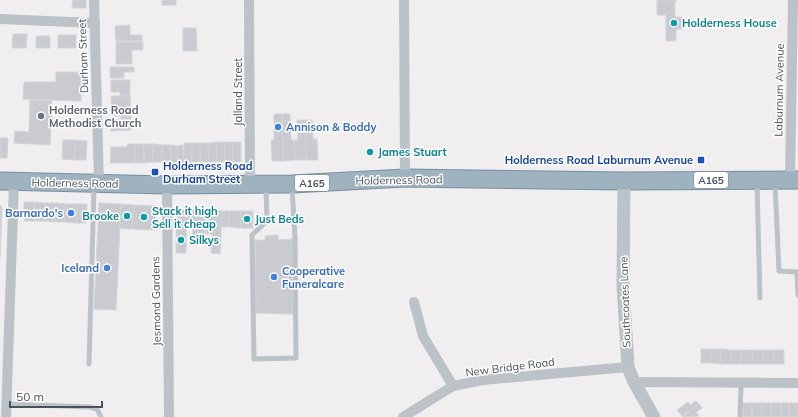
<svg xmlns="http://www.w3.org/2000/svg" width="798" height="417" font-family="Mulish,sans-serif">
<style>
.building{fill:#c9cbd0;stroke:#d2d5d8}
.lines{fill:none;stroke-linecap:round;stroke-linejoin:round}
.trunk-casing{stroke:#768fa3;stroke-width:19}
.service{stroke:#bbc3c9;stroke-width:5}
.minor{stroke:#bbc3c9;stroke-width:10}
.tertiary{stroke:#bbc3c9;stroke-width:13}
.trunk{stroke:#9eb2c0;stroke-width:17}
.culture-dot{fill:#0f9aa8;stroke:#fff;stroke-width:1.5}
.worship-dot{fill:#6b7280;stroke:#fff;stroke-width:1.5}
.shop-dot{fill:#3f7fe0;stroke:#fff;stroke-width:1.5}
.transit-dot{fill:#1a4fb4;stroke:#fff;stroke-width:1.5}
.labels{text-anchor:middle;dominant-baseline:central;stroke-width:3;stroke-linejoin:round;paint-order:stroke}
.shield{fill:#fff;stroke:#7f868b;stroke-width:1}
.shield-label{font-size:10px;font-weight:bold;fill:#485259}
.culture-label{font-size:11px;font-weight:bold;fill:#0d838f;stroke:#fff;text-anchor:start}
.street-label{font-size:11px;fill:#485259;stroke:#fff}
.worship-label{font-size:11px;font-weight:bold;fill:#5b616d;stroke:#fff;text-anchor:start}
.shop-label{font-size:11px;font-weight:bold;fill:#366cbe;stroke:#fff;text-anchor:start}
.transit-label{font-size:11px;font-weight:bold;fill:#164399;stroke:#fff;text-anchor:end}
</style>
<rect width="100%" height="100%" fill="#f0eeee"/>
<g class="building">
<polygon points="73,0 86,0 86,8 72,8"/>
<rect x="162" y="0" width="14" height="5"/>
<polygon points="657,0 677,0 675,1 675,17 682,17 682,29 676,29 676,41 666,41 666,15 657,15"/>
<polygon points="130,25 130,35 142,35 142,41 116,41 115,26"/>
<polygon points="183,28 196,28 197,51 183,51"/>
<polygon points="13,34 27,34 26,48 12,48"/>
<rect x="58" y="35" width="18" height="13"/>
<rect x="36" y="36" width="14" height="12"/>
<polygon points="116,42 143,42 143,50 132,50 132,64 116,64"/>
<polygon points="110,67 134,67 134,72 124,72 124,78 110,78"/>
<polygon points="56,72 81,72 81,101 23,99 24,82 56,82"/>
<polygon points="111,80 130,80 130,96 120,96 120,92 111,92"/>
<polygon points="111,96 130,96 131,116 112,116"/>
<polygon points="30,100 52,101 50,145 14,143 15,131 29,132"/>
<polygon points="274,114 282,114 283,161 272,161 271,140 274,140"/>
<polygon points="282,114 290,114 291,140 294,140 295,160 283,161"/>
<polygon points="121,116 131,116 131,130 111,131 111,120 121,119"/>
<polygon points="297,120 305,120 306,160 295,160 294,140 298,140"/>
<polygon points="305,120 312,120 313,139 317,139 318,160 306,160"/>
<polygon points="0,138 8,138 7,158 0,158"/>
<polygon points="63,140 75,140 74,160 62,159"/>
<polygon points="75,140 87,141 86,160 74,160"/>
<polygon points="217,142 217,162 209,162 208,143"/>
<rect x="217" y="142" width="8" height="20"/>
<rect x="225" y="142" width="8" height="20"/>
<rect x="233" y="142" width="8" height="20"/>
<polygon points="184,143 192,143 192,162 184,163"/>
<rect x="192" y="143" width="8" height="19"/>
<polygon points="200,143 208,143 209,162 200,162"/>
<polygon points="128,144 135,144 135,163 110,163 111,147 126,147"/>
<rect x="135" y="144" width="9" height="19"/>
<polygon points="144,144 153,144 153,162 144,163"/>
<polygon points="153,144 162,145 162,162 153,162"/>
<rect x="162" y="145" width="9" height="17"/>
<polygon points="171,145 177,146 178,163 171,162"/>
<polygon points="183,145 184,163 178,163 177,146"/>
<polygon points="24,202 35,202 34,221 24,221"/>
<polygon points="35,202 45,203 45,221 34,221"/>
<polygon points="45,203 56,203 55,222 45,221"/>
<polygon points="56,203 66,204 65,222 55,222"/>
<polygon points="99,203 121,204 116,310 94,309"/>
<polygon points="66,204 77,204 76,223 65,222"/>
<polygon points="77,204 87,204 86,223 76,223"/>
<polygon points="121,204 134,205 132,229 120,228"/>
<polygon points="0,205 2,207 0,257"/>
<polygon points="134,205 156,206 155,230 132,229"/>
<polygon points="177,209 187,210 186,253 176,253"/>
<polygon points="187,210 199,210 198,244 192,243 193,227 187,227"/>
<polygon points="199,210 207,210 204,244 198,244"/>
<polygon points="207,210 222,211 220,254 211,253 212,234 206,234"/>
<polygon points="222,211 230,211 229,227 221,227"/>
<polygon points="230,211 241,211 241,228 229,227"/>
<rect x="241" y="211" width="12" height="17"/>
<polygon points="278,235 278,240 293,239 293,314 256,313 255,240 265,240 265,236"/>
<rect x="701" y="349" width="10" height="14"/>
<polygon points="711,349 721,349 721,364 711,363"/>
<polygon points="721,349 731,350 731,364 721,364"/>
<rect x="731" y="350" width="10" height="14"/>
<polygon points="741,350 753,350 752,364 741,364"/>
<polygon points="753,350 763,350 763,364 752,364"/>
<polygon points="763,350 774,350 773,364 763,364"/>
<polygon points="774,350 784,350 784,364 773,364"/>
<polygon points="696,401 699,404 682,416 677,410 688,402 690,405"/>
<rect x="743" y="403" width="9" height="14"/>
<rect x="752" y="403" width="10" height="14"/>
<rect x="762" y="403" width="9" height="14"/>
<rect x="771" y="403" width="10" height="14"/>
<rect x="781" y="403" width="8" height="14"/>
<rect x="789" y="403" width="9" height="14"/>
<polygon points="699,404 702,408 696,412 699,416 682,417"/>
</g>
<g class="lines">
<defs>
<polyline id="trunk" points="0,181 167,185 292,184 405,178 624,181 798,180"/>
</defs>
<use href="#trunk" class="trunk-casing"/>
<g class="service">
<polyline points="757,183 760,298"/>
<polyline points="775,183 779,271 797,272 798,295"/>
<polyline points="266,187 267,221 252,235 254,359 296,358 295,237 292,187"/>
<polyline points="89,364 94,187"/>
<polyline points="6,404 90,407 97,409 101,417"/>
<polyline points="740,417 741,383"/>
</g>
<g class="minor">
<polyline points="94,0 99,184"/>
<polyline points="249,0 250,183"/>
<polyline points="404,0 405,178"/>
<polyline points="0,19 95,23"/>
<polyline points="790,180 793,0"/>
<polyline points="167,185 169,417"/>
<polyline points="414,302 423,336 453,386"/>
<polyline points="634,382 798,383"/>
<polyline points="6,417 14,182"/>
<polyline points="403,417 453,386 483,380 628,367"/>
</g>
<polyline class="tertiary" points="624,181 623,285 628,367 634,382 654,417"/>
<use href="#trunk" class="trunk"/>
</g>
<g class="culture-dot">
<circle cx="674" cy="23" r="4"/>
<circle cx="370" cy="152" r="4"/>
<circle cx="127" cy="216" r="4"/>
<circle cx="144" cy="217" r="4"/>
<circle cx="247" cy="219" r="4"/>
<circle cx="181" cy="240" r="4"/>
</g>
<circle class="worship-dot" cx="41" cy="116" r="4"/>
<g class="shop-dot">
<circle cx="278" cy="127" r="4"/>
<circle cx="71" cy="213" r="4"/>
<circle cx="107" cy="268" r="4"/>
<circle cx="274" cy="277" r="4"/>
</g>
<g class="transit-dot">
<rect x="697" y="156" width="8" height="8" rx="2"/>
<rect x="151" y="168" width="8" height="8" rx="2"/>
</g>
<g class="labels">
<g class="shield">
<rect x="694" y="172" width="34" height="16" rx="3"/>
<rect x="295" y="175" width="34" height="16" rx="3"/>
</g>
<g class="shield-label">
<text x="711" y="180">A165</text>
<text x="312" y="183">A165</text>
</g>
<g class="culture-label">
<text x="682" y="23">Holderness House</text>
<text x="378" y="152">James Stuart</text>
<text x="152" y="211">Stack it high<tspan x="152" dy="13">Sell it cheap</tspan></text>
<text x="119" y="216" text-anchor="end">Brooke</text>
<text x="255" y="219">Just Beds</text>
<text x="189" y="240">Silkys</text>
</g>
<g class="street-label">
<text transform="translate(83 56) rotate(-92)">Durham Street</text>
<text transform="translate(779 90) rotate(-89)">Laburnum Avenue</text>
<text transform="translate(238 92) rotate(-90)">Jalland Street</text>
<text transform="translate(399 180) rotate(-1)">Holderness Road</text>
<text transform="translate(75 183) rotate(1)">Holderness Road</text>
<text transform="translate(156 301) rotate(-91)">Jesmond Gardens</text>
<text transform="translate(625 302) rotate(-92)">Southcoates Lane</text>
<text transform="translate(510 367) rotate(-7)">New Bridge Road</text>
</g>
<g class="worship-label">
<text x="49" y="110">Holderness Road<tspan x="49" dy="13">Methodist Church</tspan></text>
</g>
<g class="shop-label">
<text x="286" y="127">Annison &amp; Boddy</text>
<text x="63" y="213" text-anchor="end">Barnardo's</text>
<text x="99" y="268" text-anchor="end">Iceland</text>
<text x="282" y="271">Cooperative<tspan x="282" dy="13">Funeralcare</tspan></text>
</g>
<g class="transit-label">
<text x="693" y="160">Holderness Road Laburnum Avenue</text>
<text x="163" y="166" text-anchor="start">Holderness Road<tspan x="163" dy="13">Durham Street</tspan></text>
</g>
</g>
<path d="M10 401v6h92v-6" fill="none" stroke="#485259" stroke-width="2"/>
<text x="16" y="401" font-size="12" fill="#485259" stroke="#ffffff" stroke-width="3" paint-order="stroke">50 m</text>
</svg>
